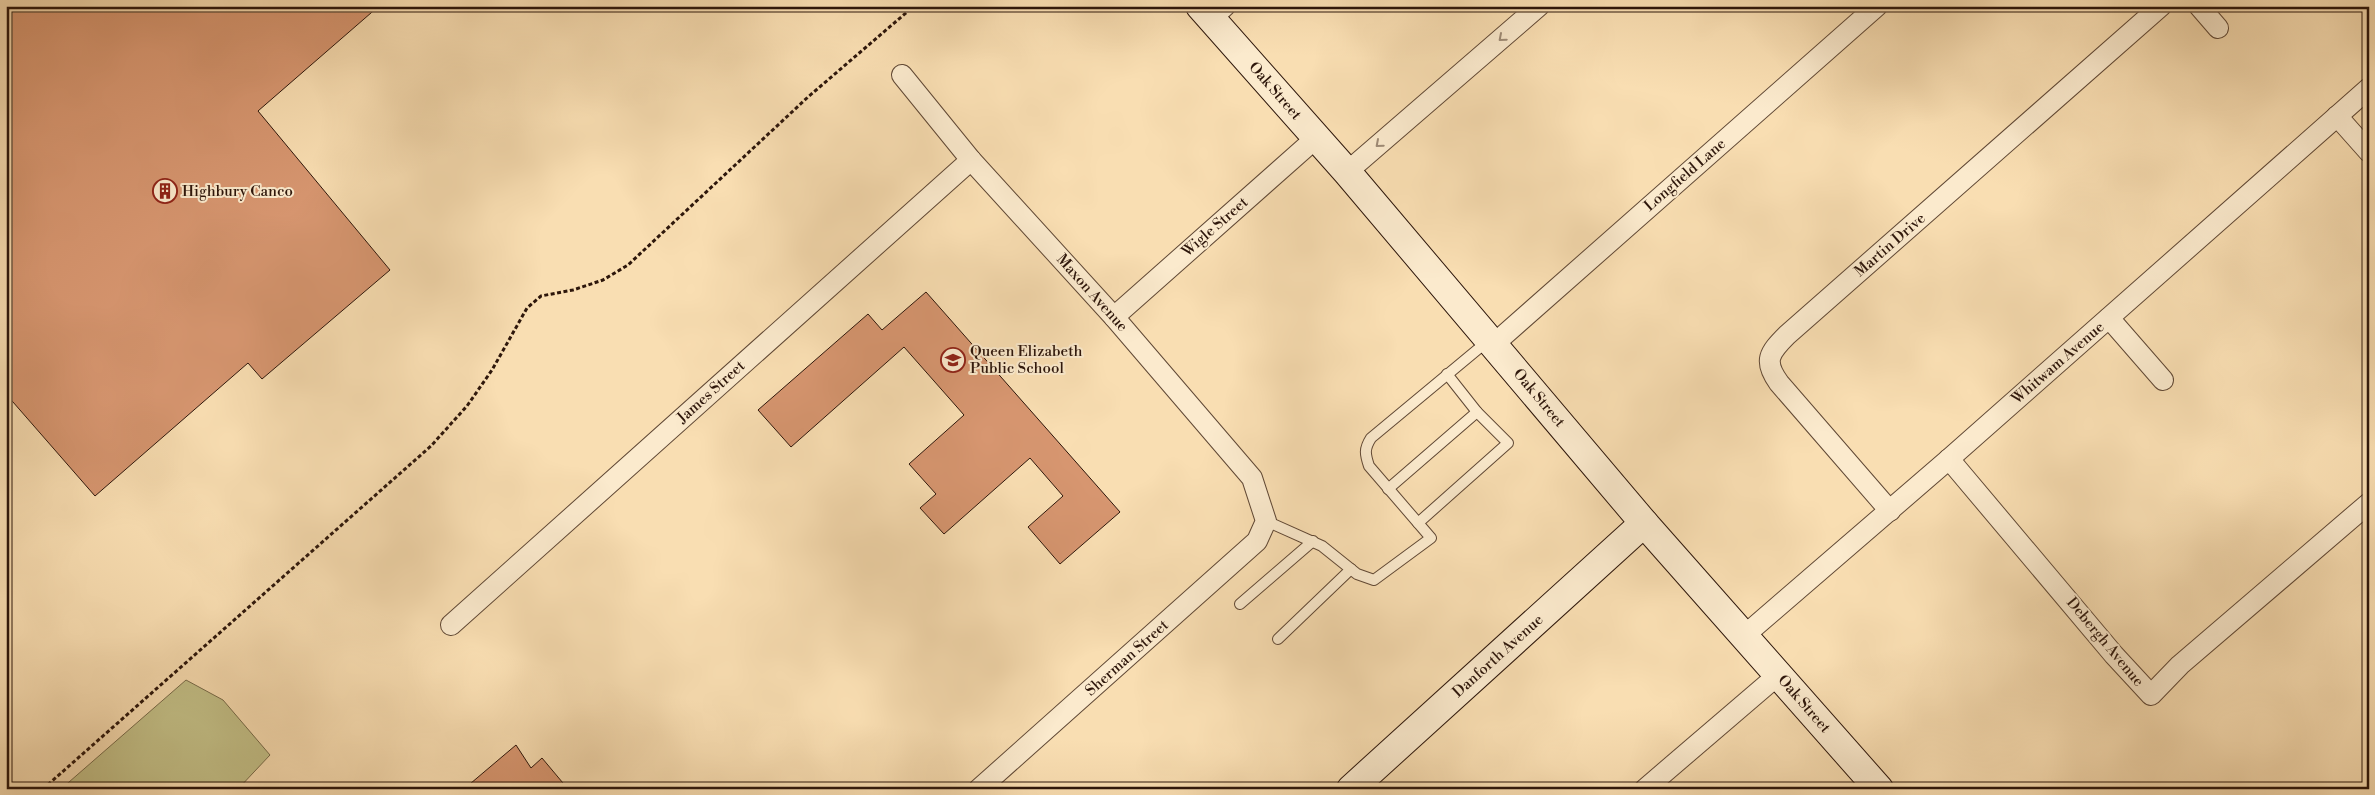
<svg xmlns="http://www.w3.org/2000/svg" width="2375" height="795" font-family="'Libre Bodoni',serif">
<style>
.green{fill:#c3c088;stroke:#786b4a}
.building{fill:#d79670;stroke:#2d160b}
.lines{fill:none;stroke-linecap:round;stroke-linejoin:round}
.lane-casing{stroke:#604835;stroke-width:12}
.street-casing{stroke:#604835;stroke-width:22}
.secondary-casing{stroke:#2d160b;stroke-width:30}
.path{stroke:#2d160b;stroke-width:3;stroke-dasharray:4 2.5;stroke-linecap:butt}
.lane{stroke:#fbeacd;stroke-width:10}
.street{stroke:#fbeacd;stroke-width:20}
.secondary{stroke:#fbeacd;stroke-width:28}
.oneway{stroke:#9e8b76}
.labels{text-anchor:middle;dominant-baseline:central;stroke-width:4;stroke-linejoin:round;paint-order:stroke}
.street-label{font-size:15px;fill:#2d160b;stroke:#fbeacd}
.poi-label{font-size:15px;fill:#2d160b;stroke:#fbeacd;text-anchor:start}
</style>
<rect width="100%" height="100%" fill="#f9deb2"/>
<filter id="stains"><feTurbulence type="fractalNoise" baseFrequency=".004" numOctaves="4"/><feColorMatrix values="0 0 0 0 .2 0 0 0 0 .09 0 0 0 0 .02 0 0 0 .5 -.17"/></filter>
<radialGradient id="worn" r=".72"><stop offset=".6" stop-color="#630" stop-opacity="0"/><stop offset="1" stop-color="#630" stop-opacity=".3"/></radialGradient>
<polygon class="green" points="186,680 223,700 270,755 238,789 61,789"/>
<g class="building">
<polygon points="6,6 379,6 258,111 390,270 262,379 248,363 95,496 6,394"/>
<polygon points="926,292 1120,512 1060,564 1028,527 1063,496 1030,458 944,534 920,508 936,494 909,464 964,415 904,347 791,447 758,410 868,314 882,330"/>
<polygon points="516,745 531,768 542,758 568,789 464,789"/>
</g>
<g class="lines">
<defs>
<g id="lane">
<polyline points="1388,489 1477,412"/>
<path d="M1266,521L1322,546L1357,574L1374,580L1431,538L1369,466C1365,454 1364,449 1371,438L1489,340"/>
<polyline points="1418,523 1508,443 1477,412 1447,374"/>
<polyline points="1240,604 1313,541"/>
<polyline points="1278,639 1351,569"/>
</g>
<g id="street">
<polyline points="2199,6 2218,28"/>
<polyline points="1211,19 1225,6"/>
<polyline points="902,75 971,160 1114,317 1252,478 1266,521 1257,541 979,789"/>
<polyline points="2337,116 2369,152"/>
<polyline points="1347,172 1539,6"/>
<polyline points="1114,317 1316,138"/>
<polyline points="2109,318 2163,380"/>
<polyline points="1494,344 1877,6"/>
<polyline points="1949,459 2114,655 2151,695 2180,665 2369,503"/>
<path d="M1890,511L1779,383C1763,361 1769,353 1787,335L2161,6"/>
<polyline points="451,625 971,160"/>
<polyline points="1745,635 1949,459 2369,88"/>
<polyline points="1645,789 1778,675"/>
</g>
<g id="secondary">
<polyline points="1200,6 1347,172 1644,523 1879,789"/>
<polyline points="1351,789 1644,523"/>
</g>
</defs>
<use href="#lane" class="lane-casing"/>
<use href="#street" class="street-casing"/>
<use href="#secondary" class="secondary-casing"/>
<polyline class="path" points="43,789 431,446 467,406 492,370 527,308 541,296 573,290 603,280 628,265 808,97 914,6"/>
<use href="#lane" class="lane"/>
<use href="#street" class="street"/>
<use href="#secondary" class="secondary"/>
</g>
<defs><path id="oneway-chevron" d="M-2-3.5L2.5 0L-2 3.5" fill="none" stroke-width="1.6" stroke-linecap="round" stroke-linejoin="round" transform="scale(1.25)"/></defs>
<g class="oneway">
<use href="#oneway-chevron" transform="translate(1502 38) rotate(139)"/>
<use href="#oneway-chevron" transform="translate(1379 144) rotate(139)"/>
</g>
<defs>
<symbol id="building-ring" viewBox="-11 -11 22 22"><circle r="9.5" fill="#fbeacd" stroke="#8f2418" stroke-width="1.5"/><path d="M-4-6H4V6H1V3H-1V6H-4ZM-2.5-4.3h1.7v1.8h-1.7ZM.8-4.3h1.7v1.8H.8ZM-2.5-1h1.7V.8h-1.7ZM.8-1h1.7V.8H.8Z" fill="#8f2418"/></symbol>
<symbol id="school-ring" viewBox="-11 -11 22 22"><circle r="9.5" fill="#fbeacd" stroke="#8f2418" stroke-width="1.5"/><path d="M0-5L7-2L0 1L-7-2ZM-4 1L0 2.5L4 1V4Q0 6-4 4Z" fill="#8f2418"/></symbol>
</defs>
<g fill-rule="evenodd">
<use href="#building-ring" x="151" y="177" width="28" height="28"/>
<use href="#school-ring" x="939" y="346" width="28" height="28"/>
</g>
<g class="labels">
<g class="street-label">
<text transform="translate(1275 91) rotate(49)">Oak Street</text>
<text transform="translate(1685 175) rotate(-41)">Longfield Lane</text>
<text transform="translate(1215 227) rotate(-41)">Wigle Street</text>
<text transform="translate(1890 245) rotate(-41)">Martin Drive</text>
<text transform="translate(1092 293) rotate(48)">Maxon Avenue</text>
<text transform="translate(2058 363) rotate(-41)">Whitwam Avenue</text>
<text transform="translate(711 392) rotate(-42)">James Street</text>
<text transform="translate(1539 398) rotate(50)">Oak Street</text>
<text transform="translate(2105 642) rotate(50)">Debergh Avenue</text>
<text transform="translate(1498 656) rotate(-42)">Danforth Avenue</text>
<text transform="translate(1127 658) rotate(-42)">Sherman Street</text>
<text transform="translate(1804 704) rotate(49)">Oak Street</text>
</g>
<g class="poi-label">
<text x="182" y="191">Highbury Canco</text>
<text x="970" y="351">Queen Elizabeth<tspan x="970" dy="17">Public School</tspan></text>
</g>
</g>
<rect width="2375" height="795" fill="none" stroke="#f9deb2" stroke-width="25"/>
<rect x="8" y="8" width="2360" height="780" fill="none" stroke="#2d160b" stroke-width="2.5"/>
<rect x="12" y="12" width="2350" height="770" fill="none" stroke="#2d160b"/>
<rect width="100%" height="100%" filter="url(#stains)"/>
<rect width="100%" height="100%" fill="url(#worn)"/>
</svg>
